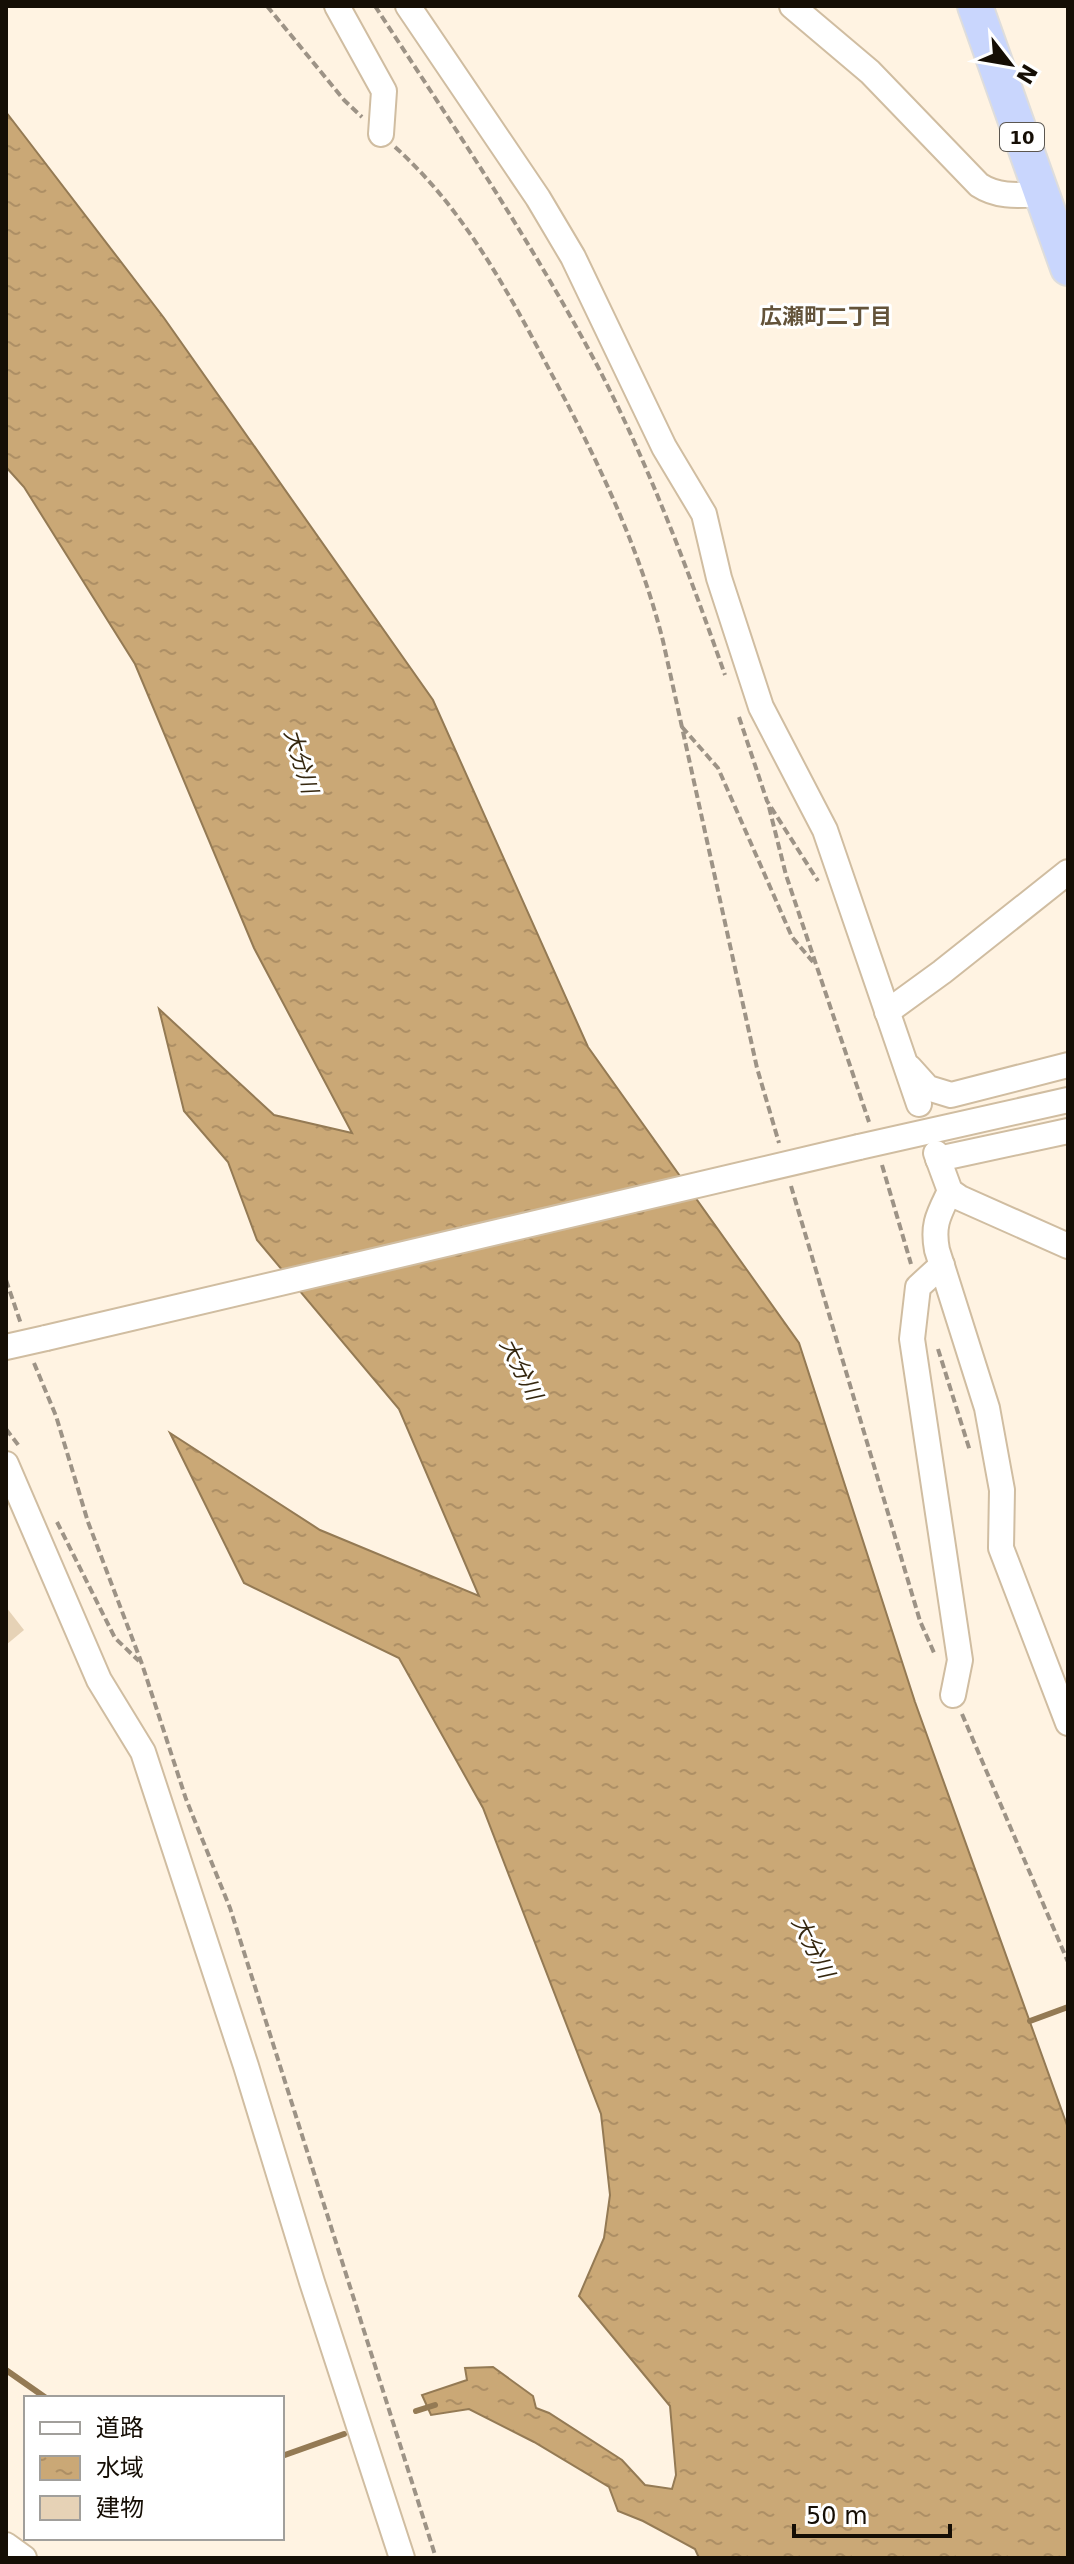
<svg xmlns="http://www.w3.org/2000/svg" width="1074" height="2564" font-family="'DejaVu Sans','Noto Sans JP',sans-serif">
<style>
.water{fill:url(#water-ripples);stroke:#947a54;stroke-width:2}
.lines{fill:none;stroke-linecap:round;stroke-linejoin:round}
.stream{stroke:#947a54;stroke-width:6}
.building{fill:#e6d2b6}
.minor-casing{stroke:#d0bda1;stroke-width:28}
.highway-casing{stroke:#dedddc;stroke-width:38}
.path{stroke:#9d9386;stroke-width:4;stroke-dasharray:8 4;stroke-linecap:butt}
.minor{stroke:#fff;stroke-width:24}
.highway{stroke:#c9d6fd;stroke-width:34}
.minor-bridge-casing{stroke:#d0bda1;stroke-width:28;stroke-linecap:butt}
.minor-bridge{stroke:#fff;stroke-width:24}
.labels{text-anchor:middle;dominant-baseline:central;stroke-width:6;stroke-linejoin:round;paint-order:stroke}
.shield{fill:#fff;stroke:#5b5650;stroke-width:2}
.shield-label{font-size:18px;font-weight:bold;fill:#150e05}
.neighbourhood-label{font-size:22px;font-weight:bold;fill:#63533a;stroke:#fff}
.water-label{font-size:22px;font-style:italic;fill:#35270f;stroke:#fff}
</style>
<defs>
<pattern id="water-ripples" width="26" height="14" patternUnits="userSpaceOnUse" patternTransform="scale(2)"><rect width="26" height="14" fill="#caa876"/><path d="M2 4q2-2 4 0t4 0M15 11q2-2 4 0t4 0" fill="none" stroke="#ad8f65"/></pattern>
</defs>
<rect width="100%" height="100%" fill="#fff3e2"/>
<polygon class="water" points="6,112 164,318 433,700 588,1047 799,1343 915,1702 1068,2128 1068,2558 699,2558 695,2549 643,2521 618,2511 609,2487 534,2442 469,2409 431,2415 422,2395 467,2380 465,2368 493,2367 533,2396 536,2408 549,2413 622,2460 645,2485 672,2489 676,2475 670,2406 579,2296 604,2238 610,2195 601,2114 483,1808 399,1658 244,1583 170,1433 320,1530 479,1596 399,1409 257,1240 228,1162 184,1111 159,1009 274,1115 352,1133 254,948 135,664 24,487 6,467"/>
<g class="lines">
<g class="stream">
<polyline points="1030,2021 1068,2007"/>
<polyline points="6,2370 46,2398"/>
<polyline points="416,2411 435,2405"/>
<polyline points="282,2456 344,2434"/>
</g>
</g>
<polygon class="building" points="6,1607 24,1630 6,1645"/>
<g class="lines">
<defs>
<g id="minor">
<polyline points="337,6 384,91 381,134"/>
<polyline points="408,6 538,198 573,257 664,447 704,514 719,578 761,707 825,830 919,1104"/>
<path d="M792,6L870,72L979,185C999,198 1020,195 1042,194"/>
<polyline points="887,1012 942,972 1068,872"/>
<polyline points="910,1068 928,1088 951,1095 1068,1065"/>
<polyline points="859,1147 1068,1100"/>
<polyline points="936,1153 950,1191 960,1198 1068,1246"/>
<polyline points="938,1159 1068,1131"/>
<path d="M950,1191C939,1214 932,1224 937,1250L987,1408L1002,1490L1001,1548L1068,1723"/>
<polyline points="942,1265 918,1287 912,1339 960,1660 953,1695"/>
<polyline points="6,1347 46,1338"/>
<polyline points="6,1464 99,1680 143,1752 246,2066 312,2282 402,2558"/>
<polyline points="6,2545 24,2558"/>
</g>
<polyline id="highway" points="975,6 1068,268"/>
</defs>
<use href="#minor" class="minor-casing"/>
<use href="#highway" class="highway-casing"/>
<g class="path">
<polyline points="267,6 344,100 362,117"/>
<path d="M375,6C452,124 532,242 598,367C649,465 688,570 725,675"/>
<path d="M395,147C463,208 508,291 550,371C596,457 639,546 663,641L757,1068L779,1143"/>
<polyline points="739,717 767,801 818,881"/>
<polyline points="682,727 718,768 792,937 813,962"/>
<polyline points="769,807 786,875 869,1122"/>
<polyline points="882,1165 911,1264"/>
<polyline points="791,1186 920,1621 935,1655"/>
<polyline points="6,1280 21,1324"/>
<polyline points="938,1349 970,1451"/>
<polyline points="34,1363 56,1416 88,1522 142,1664 186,1799 230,1908 436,2558"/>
<polyline points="6,1429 19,1446"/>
<polyline points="57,1522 115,1638 139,1661"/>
<polyline points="962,1714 1068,1962"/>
</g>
<use href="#minor" class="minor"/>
<use href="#highway" class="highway"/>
<defs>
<polyline id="minor-bridge" points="46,1338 859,1147"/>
</defs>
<use href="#minor-bridge" class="minor-bridge-casing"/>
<use href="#minor-bridge" class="minor-bridge"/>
</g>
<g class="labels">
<rect class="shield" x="1000" y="123" width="44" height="28" rx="6"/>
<g class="shield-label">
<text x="1022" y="137">10</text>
</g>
<g class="neighbourhood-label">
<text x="826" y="316">広瀬町二丁目</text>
</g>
<g class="water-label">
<text transform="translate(301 761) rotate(73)">大分川</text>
<text transform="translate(521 1369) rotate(63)">大分川</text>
<text transform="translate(813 1947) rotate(63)">大分川</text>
</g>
</g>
<rect width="1074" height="2564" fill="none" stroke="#150e05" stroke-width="16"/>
<rect x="24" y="2396" width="260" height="144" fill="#ffffff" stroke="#a19f9b" stroke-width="2"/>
<rect x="40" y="2422" width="40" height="12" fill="#ffffff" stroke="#a19f9b" stroke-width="2"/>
<text x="96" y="2436" font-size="24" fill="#150e05">道路</text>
<rect x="40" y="2456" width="40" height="24" fill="url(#water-ripples)" stroke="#a19f9b" stroke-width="2"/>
<text x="96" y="2476" font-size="24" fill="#150e05">水域</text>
<rect x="40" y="2496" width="40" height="24" fill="#e6d2b6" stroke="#a19f9b" stroke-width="2"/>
<text x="96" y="2516" font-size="24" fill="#150e05">建物</text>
<g transform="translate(1010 64) rotate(121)" stroke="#ffffff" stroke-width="6" paint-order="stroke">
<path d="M0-6L14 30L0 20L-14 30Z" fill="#150e05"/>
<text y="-12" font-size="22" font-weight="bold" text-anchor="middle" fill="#150e05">N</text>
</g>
<path d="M794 2524v12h156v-12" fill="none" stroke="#150e05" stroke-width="4"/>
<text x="806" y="2524" font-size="24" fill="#150e05" stroke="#ffffff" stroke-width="6" paint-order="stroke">50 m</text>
</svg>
